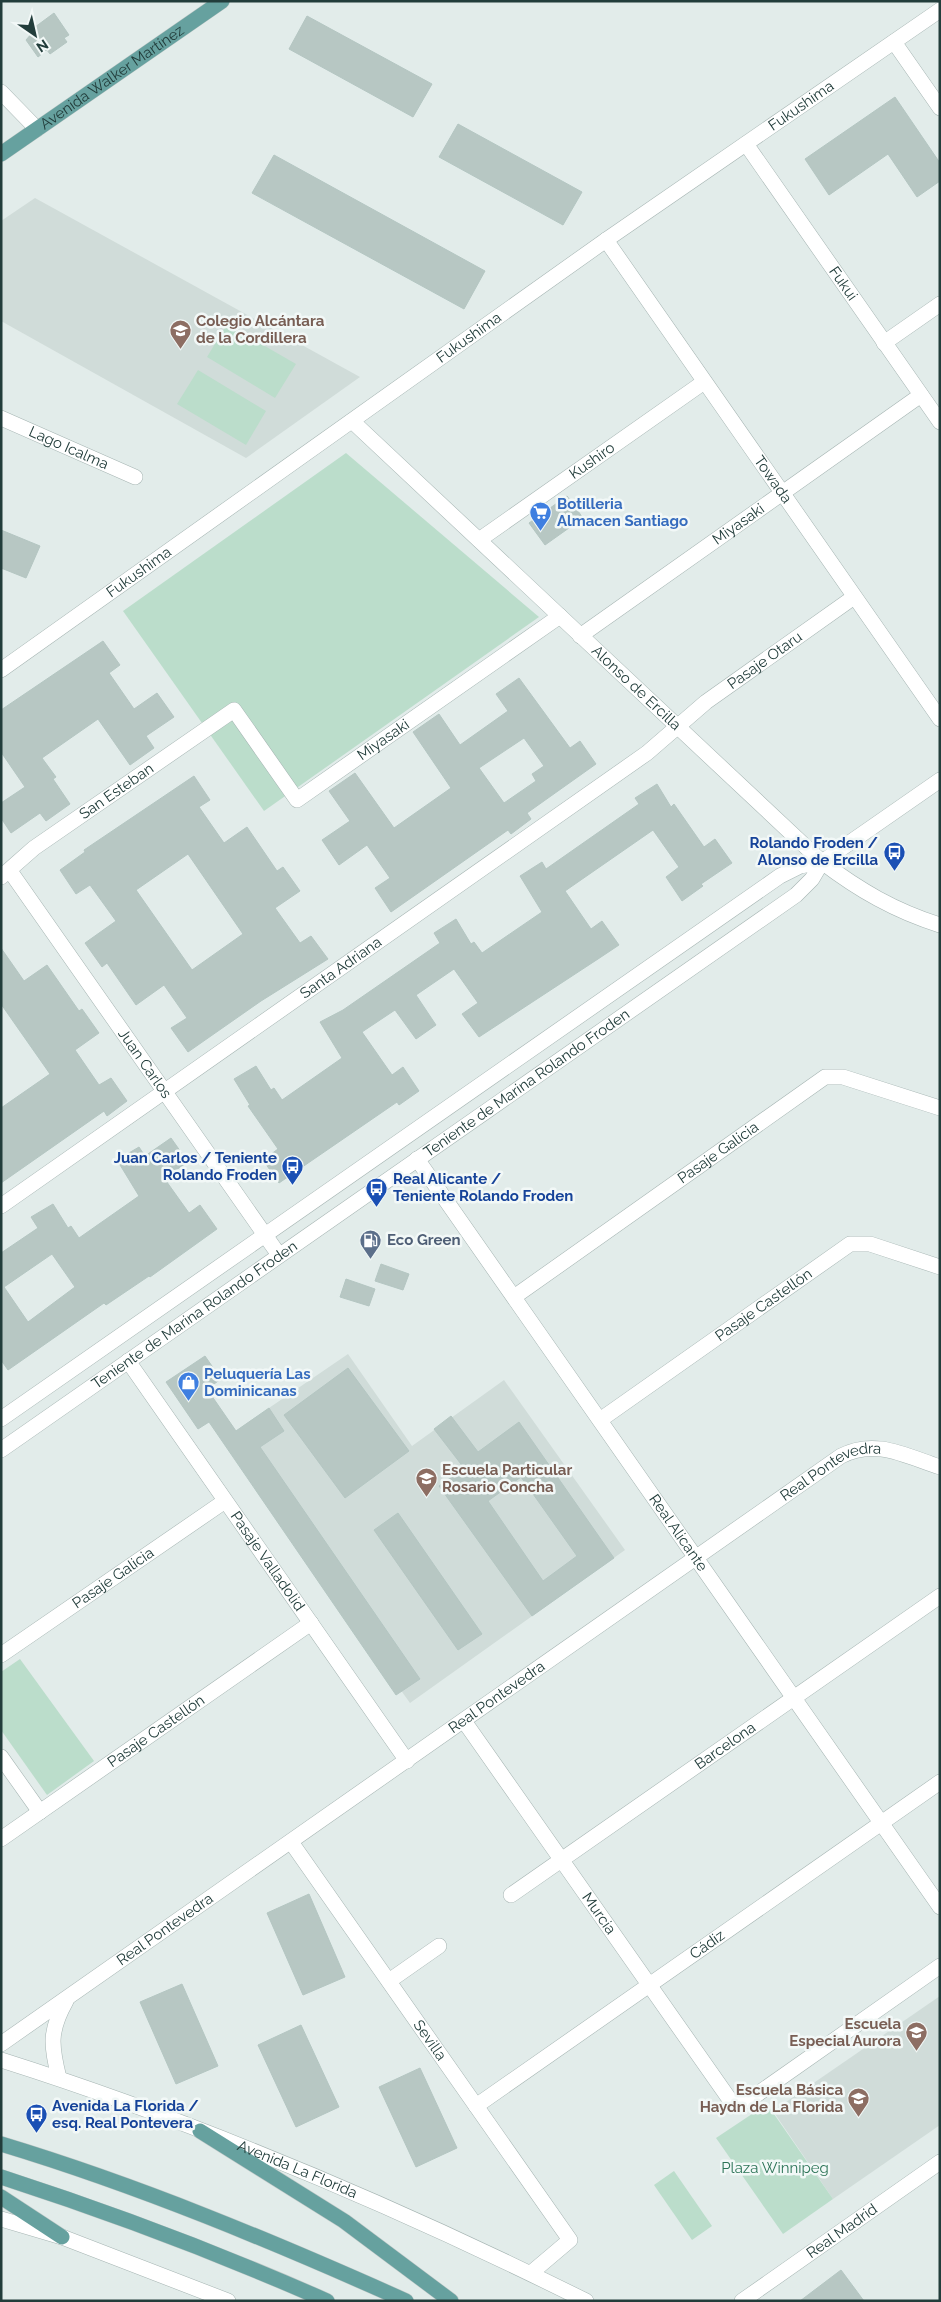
<svg xmlns="http://www.w3.org/2000/svg" width="941" height="2302" font-family="Raleway,sans-serif">
<style>
.built{fill:#d0dcd9}
.green{fill:#bbddcb}
.building{fill:#b7c7c3;stroke:#b4c6c2;fill-rule:evenodd}
.lines{fill:none;stroke-linecap:round;stroke-linejoin:round}
.minor-casing{stroke:#a5b4b2;stroke-width:16}
.major-casing{stroke:#c1c9c8;stroke-width:16}
.minor{stroke:#fff;stroke-width:15}
.major{stroke:#66a19f;stroke-width:15}
.labels{text-anchor:middle;dominant-baseline:central;stroke-width:5;stroke-linejoin:round;paint-order:stroke}
.street-label{font-size:15px;fill:#223d3b;stroke:#f2f8f7}
.education-label{font-size:15px;font-weight:bold;fill:#785e54;stroke:#f2f8f7;text-anchor:start}
.shop-label{font-size:15px;font-weight:bold;fill:#366cbe;stroke:#f2f8f7;text-anchor:start}
.transit-label{font-size:15px;font-weight:bold;fill:#164399;stroke:#f2f8f7;text-anchor:end}
.service-label{font-size:15px;font-weight:bold;fill:#4e5e75;stroke:#f2f8f7;text-anchor:start}
.park-label{font-size:15px;fill:#2c7457;stroke:#f2f8f7}
</style>
<rect width="100%" height="100%" fill="#e2ecea"/>
<g class="built">
<polygon points="35,198 360,377 246,458 1,321 1,221"/>
<polygon points="348,1354 412,1446 504,1380 625,1550 410,1703 222,1440"/>
<polygon points="940,1996 940,2125 833,2199 773,2111"/>
</g>
<g class="green">
<polygon points="227,324 296,364 275,398 207,357"/>
<polygon points="198,370 266,411 246,445 177,404"/>
<polygon points="346,453 539,617 264,811 123,611"/>
<polygon points="20,1659 94,1761 47,1795 1,1730 1,1672"/>
<polygon points="767,2104 833,2199 783,2234 716,2138"/>
<polygon points="674,2171 712,2226 692,2240 654,2185"/>
</g>
<g class="building">
<polygon points="54,13 69,35 64,38 67,42 50,54 47,50 38,57 26,40 32,33 31,30"/>
<polygon points="307,16 432,84 413,117 289,49"/>
<polygon points="895,97 940,163 940,181 917,197 888,154 829,195 805,159"/>
<polygon points="458,124 582,192 563,225 439,157"/>
<polygon points="274,155 485,271 464,309 252,193"/>
<polygon points="567,496 583,518 545,545 529,523"/>
<polygon points="1,530 40,546 26,578 1,568"/>
<polygon points="103,641 120,665 109,673 134,709 157,693 174,717 146,736 154,748 130,765 98,719 42,758 56,777 53,779 70,804 46,821 40,813 11,833 1,818 1,803 25,787 1,752 1,710"/>
<path d="M519,678L570,748L580,741L596,764L527,813L531,819L511,834L508,830L391,912L375,888L390,878L367,845L339,865L322,840L350,821L329,791L355,773L394,828L451,788L413,732L439,714L460,745L508,711L496,694ZM524,738L544,766L532,774L536,781L504,803L479,768Z"/>
<path d="M194,776L210,800L199,807L224,843L247,827L277,871L283,867L300,891L275,908L300,943L311,936L328,959L261,1001L188,1052L171,1028L187,1018L164,985L136,1005L107,963L102,967L85,943L116,921L90,885L76,894L60,870L85,852L84,850ZM188,854L243,934L192,970L136,890Z"/>
<polygon points="657,784 671,807 674,804 704,847 715,839 732,863 701,884 703,886 682,901 666,877 679,867 653,830 565,891 591,929 602,921 619,945 598,959 479,1037 462,1014 478,1003 454,969 416,995 436,1025 416,1039 395,1010 362,1032 392,1075 403,1067 419,1091 399,1105 397,1102 279,1183 263,1160 278,1149 248,1106 250,1105 234,1079 256,1066 271,1090 274,1088 282,1100 342,1058 320,1022 343,1010 440,943 434,933 456,919 471,944 474,942 482,953 542,912 520,876 542,862 546,869 639,804 635,798"/>
<polygon points="1,948 24,981 47,965 79,1011 82,1009 99,1033 75,1050 99,1085 111,1078 127,1101 107,1116 104,1111 1,1183 1,1108 50,1074 1,1004"/>
<path d="M171,1138L188,1162L164,1178L189,1213L200,1205L217,1229L150,1277L149,1276L106,1305L104,1303L8,1370L1,1360V1253L38,1228L31,1217L53,1204L68,1228L71,1226L79,1238L139,1196L117,1160L139,1147L145,1156ZM52,1254L75,1287L28,1322L4,1287Z"/>
<polygon points="381,1264 409,1274 403,1290 375,1281"/>
<polygon points="346,1279 375,1289 369,1306 340,1297"/>
<polygon points="205,1356 221,1379 207,1389 236,1431 269,1408 284,1431 260,1447 420,1679 396,1695 209,1422 198,1429 166,1382"/>
<polygon points="348,1368 409,1451 345,1498 284,1415"/>
<path d="M451,1416L478,1452L519,1422L614,1558L532,1616L439,1486L464,1468L434,1429ZM521,1477L577,1556L543,1581L488,1501Z"/>
<polygon points="398,1513 482,1634 458,1650 374,1530"/>
<polygon points="309,1894 345,1977 303,1995 267,1913"/>
<polygon points="182,1984 218,2066 176,2084 140,2002"/>
<polygon points="301,2025 339,2107 296,2127 258,2045"/>
<polygon points="420,2068 457,2148 416,2167 379,2087"/>
<polygon points="841,2270 864,2301 800,2301"/>
</g>
<g class="lines">
<defs>
<g id="minor">
<polyline points="894,42 940,108"/>
<polyline points="1,92 37,129"/>
<path id="s1" d="M746,144L940,422"/>
<path id="s2" d="M606,240L940,719"/>
<polyline points="884,343 940,304"/>
<path id="s3" d="M1,418L135,477"/>
<path id="s4" d="M352,421L822,862C859,890 895,911 940,925"/>
<path id="s5" d="M479,540L704,382"/>
<path id="s6" d="M580,636L921,395"/>
<path id="s7" d="M1,670L606,240L940,10"/>
<path id="s8" d="M10,871L279,1255"/>
<path id="s9" d="M1,877L34,848L234,710L297,800L560,616"/>
<path id="s10" d="M417,1159L940,1907"/>
<path id="s11" d="M1,1206L647,753L706,702L854,597"/>
<path id="s12" d="M514,1297L825,1077H843L940,1108"/>
<path id="s13" d="M128,1361L407,1761"/>
<polyline points="1,1419 780,876 800,866 822,862"/>
<path id="s14" d="M600,1420L850,1244H870L940,1267"/>
<path id="s15" d="M1,1450L796,895L812,879L822,862L940,780"/>
<path id="s16" d="M1,1655L225,1501"/>
<path id="s17" d="M464,1721L730,2100L736,2103L749,2100L940,1966"/>
<polyline points="1,1757 40,1812"/>
<path id="s18" d="M1,1839L311,1623"/>
<path id="s19" d="M291,1842L570,2240L531,2273"/>
<path id="s20" d="M511,1895L940,1596"/>
<polyline points="389,1981 439,1946"/>
<path id="s21" d="M1,2044L841,1456C875,1438 906,1456 940,1467"/>
<path id="s22" d="M1,2060C203,2124 397,2207 586,2301"/>
<path d="M59,2078C51,2046 49,2031 66,2001"/>
<path id="s23" d="M476,2106L940,1782"/>
<polyline points="1,2219 62,2237 228,2301"/>
<path id="s24" d="M742,2301L940,2162"/>
</g>
<g id="major">
<path id="s25" d="M1,154L222,1"/>
<polyline points="200,2131 344,2221 451,2301"/>
<path d="M1,2144C140,2186 274,2242 406,2301"/>
<path d="M1,2177C112,2213 221,2254 327,2301"/>
<polyline points="1,2197 62,2237"/>
</g>
</defs>
<use href="#minor" class="minor-casing"/>
<use href="#major" class="major-casing"/>
<use href="#minor" class="minor"/>
<use href="#major" class="major"/>
</g>
<defs>
<symbol id="school-pin" viewBox="-11 -11 22 30"><path d="M0 17L-7.5 6A9.5 9.5 0 1 1 7.5 6Z" fill="#8d6e63" stroke="#f2f8f7"/><path d="M0-5L7-2L0 1L-7-2ZM-4 1L0 2.5L4 1V4Q0 6-4 4Z" fill="#fff"/></symbol>
<symbol id="supermarket-pin" viewBox="-11 -11 22 30"><path d="M0 17L-7.5 6A9.5 9.5 0 1 1 7.5 6Z" fill="#3f7fe0" stroke="#f2f8f7"/><path d="M-6-5.5h2.5l.6 2H6L4.5 2H-2.5L-4.4-4H-6ZM-1.5 3.2a1.3 1.3 0 1 0 .1 0ZM3 3.2a1.3 1.3 0 1 0 .1 0Z" fill="#fff"/></symbol>
<symbol id="bus-pin" viewBox="-11 -11 22 30"><path d="M0 17L-7.5 6A9.5 9.5 0 1 1 7.5 6Z" fill="#1a4fb4" stroke="#f2f8f7"/><path d="M-5-6H5V4H4V6H2V4H-2V6H-4V4H-5ZM-3.5-4V0h7V-4ZM-3.5 1.2v1.5H-2V1.2ZM2 1.2v1.5H3.5V1.2Z" fill="#fff"/></symbol>
<symbol id="fuel-pin" viewBox="-11 -11 22 30"><path d="M0 17L-7.5 6A9.5 9.5 0 1 1 7.5 6Z" fill="#5c6f8a" stroke="#f2f8f7"/><path d="M-5.5-6h7V0h2V4h1.3V-2.5L3-4.5l.8-.8L6-3V5H2.5V1h-1V6h-7ZM-4.2-4.7v3.2H.2V-4.7Z" fill="#fff"/></symbol>
<symbol id="shop-pin" viewBox="-11 -11 22 30"><path d="M0 17L-7.5 6A9.5 9.5 0 1 1 7.5 6Z" fill="#3f7fe0" stroke="#f2f8f7"/><path d="M-5-2.5h2.3a2.7 3.5 0 0 1 5.4 0H5L5.5 6h-11ZM-1.5-2.5h3a1.5 2.3 0 0 0-3 0Z" fill="#fff"/></symbol>
</defs>
<g fill-rule="evenodd">
<use href="#school-pin" x="168" y="318" width="25" height="34"/>
<use href="#supermarket-pin" x="528" y="500" width="25" height="34"/>
<use href="#bus-pin" x="882" y="840" width="25" height="34"/>
<use href="#bus-pin" x="280" y="1154" width="25" height="34"/>
<use href="#bus-pin" x="364" y="1176" width="25" height="34"/>
<use href="#fuel-pin" x="358" y="1228" width="25" height="34"/>
<use href="#shop-pin" x="176" y="1370" width="25" height="34"/>
<use href="#school-pin" x="414" y="1466" width="25" height="34"/>
<use href="#school-pin" x="904" y="2020" width="25" height="34"/>
<use href="#school-pin" x="846" y="2086" width="25" height="34"/>
<use href="#bus-pin" x="24" y="2102" width="25" height="34"/>
</g>
<g class="labels">
<g class="street-label">
<text stroke="none"><textPath href="#s25" startOffset="135">Avenida Walker Martínez</textPath></text>
<text stroke="none"><textPath href="#s7" startOffset="979">Fukushima</textPath></text>
<text stroke="none"><textPath href="#s1" startOffset="170">Fukui</textPath></text>
<text stroke="none"><textPath href="#s7" startOffset="574">Fukushima</textPath></text>
<text stroke="none"><textPath href="#s3" startOffset="74">Lago Icalma</textPath></text>
<text stroke="none"><textPath href="#s5" startOffset="138">Kushiro</textPath></text>
<text stroke="none"><textPath href="#s2" startOffset="292">Towada</textPath></text>
<text stroke="none"><textPath href="#s6" startOffset="194">Miyasaki</textPath></text>
<text stroke="none"><textPath href="#s7" startOffset="169">Fukushima</textPath></text>
<text stroke="none"><textPath href="#s11" startOffset="939">Pasaje Otaru</textPath></text>
<text stroke="none"><textPath href="#s4" startOffset="390">Alonso de Ercilla</textPath></text>
<text stroke="none"><textPath href="#s9" startOffset="502">Miyasaki</textPath></text>
<text stroke="none"><textPath href="#s9" startOffset="144">San Esteban</textPath></text>
<text stroke="none"><textPath href="#s11" startOffset="415">Santa Adriana</textPath></text>
<text stroke="none"><textPath href="#s8" startOffset="235">Juan Carlos</textPath></text>
<text stroke="none"><textPath href="#s15" startOffset="641">Teniente de Marina Rolando Froden</textPath></text>
<text stroke="none"><textPath href="#s12" startOffset="250">Pasaje Galicia</textPath></text>
<text stroke="none"><textPath href="#s14" startOffset="200">Pasaje Castellón</textPath></text>
<text stroke="none"><textPath href="#s15" startOffset="236">Teniente de Marina Rolando Froden</textPath></text>
<text stroke="none"><textPath href="#s21" startOffset="1010">Real Pontevedra</textPath></text>
<text stroke="none"><textPath href="#s10" startOffset="456">Real Alicante</textPath></text>
<text stroke="none"><textPath href="#s13" startOffset="244">Pasaje Valladolid</textPath></text>
<text stroke="none"><textPath href="#s16" startOffset="136">Pasaje Galicia</textPath></text>
<text stroke="none"><textPath href="#s21" startOffset="605">Real Pontevedra</textPath></text>
<text stroke="none"><textPath href="#s18" startOffset="189">Pasaje Castellón</textPath></text>
<text stroke="none"><textPath href="#s20" startOffset="261">Barcelona</textPath></text>
<text stroke="none"><textPath href="#s17" startOffset="235">Murcia</textPath></text>
<text stroke="none"><textPath href="#s21" startOffset="200">Real Pontevedra</textPath></text>
<text stroke="none"><textPath href="#s23" startOffset="282">Cádiz</textPath></text>
<text stroke="none"><textPath href="#s19" startOffset="242">Sevilla</textPath></text>
<text stroke="none"><textPath href="#s22" startOffset="316">Avenida La Florida</textPath></text>
<text stroke="none"><textPath href="#s24" startOffset="122">Real Madrid</textPath></text>
</g>
<g class="education-label">
<text x="196" y="321">Colegio Alcántara<tspan x="196" dy="17">de la Cordillera</tspan></text>
<text x="442" y="1470">Escuela Particular<tspan x="442" dy="17">Rosario Concha</tspan></text>
<text x="901" y="2024" text-anchor="end">Escuela<tspan x="901" dy="17">Especial Aurora</tspan></text>
<text x="843" y="2090" text-anchor="end">Escuela Básica<tspan x="843" dy="17">Haydn de La Florida</tspan></text>
</g>
<g class="shop-label">
<text x="557" y="504">Botilleria<tspan x="557" dy="17">Almacen Santiago</tspan></text>
<text x="204" y="1374">Peluquería Las<tspan x="204" dy="17">Dominicanas</tspan></text>
</g>
<g class="transit-label">
<text x="878" y="843">Rolando Froden /<tspan x="878" dy="17">Alonso de Ercilla</tspan></text>
<text x="277" y="1158">Juan Carlos / Teniente<tspan x="277" dy="17">Rolando Froden</tspan></text>
<text x="393" y="1179" text-anchor="start">Real Alicante /<tspan x="393" dy="17">Teniente Rolando Froden</tspan></text>
<text x="52" y="2106" text-anchor="start">Avenida La Florida /<tspan x="52" dy="17">esq. Real Pontevera</tspan></text>
</g>
<g class="service-label">
<text x="387" y="1240">Eco Green</text>
</g>
<g class="park-label">
<text x="775" y="2168">Plaza Winnipeg</text>
</g>
</g>
<rect width="941" height="2302" fill="none" stroke="#223d3b" stroke-width="5"/>
<g transform="translate(35 35) rotate(146)" stroke="#f2f8f7" stroke-width="4" paint-order="stroke">
<path d="M0-4L9 19L0 12L-9 19Z" fill="#223d3b"/>
<text y="-8" font-size="14" font-weight="bold" text-anchor="middle" fill="#223d3b">N</text>
</g>
</svg>
